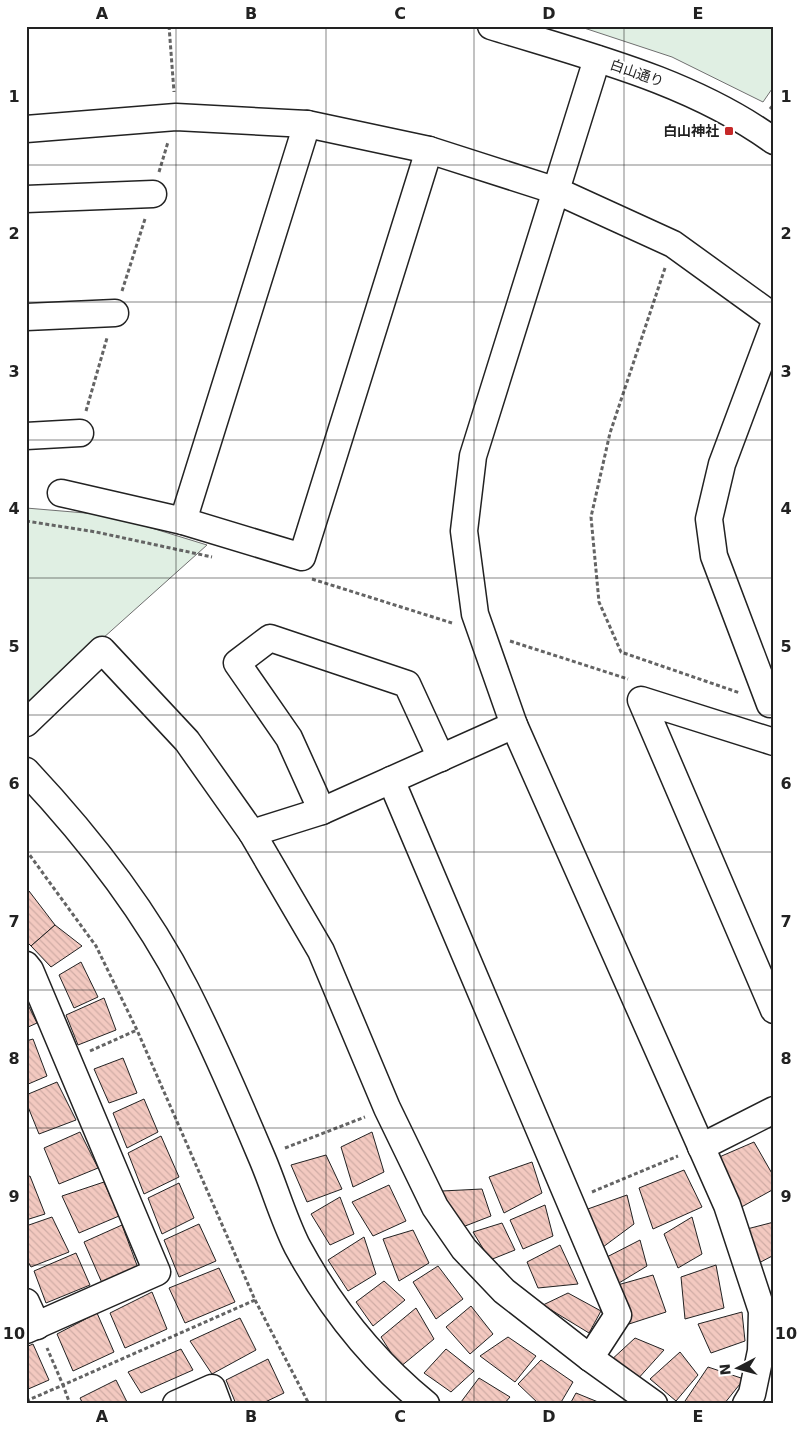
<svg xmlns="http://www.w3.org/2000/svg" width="800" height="1430" font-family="'DejaVu Sans','Noto Sans JP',sans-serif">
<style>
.park{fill:#e0efe3;stroke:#6f6f6f}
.building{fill:url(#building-back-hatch);stroke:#222}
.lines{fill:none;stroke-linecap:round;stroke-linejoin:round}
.minor-casing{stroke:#222;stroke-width:29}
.path{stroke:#646464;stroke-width:3;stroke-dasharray:4 2.5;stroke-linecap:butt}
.minor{stroke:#fff;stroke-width:26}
.grid{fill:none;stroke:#222;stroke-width:1;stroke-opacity:0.55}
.poi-dot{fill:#c62828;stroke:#fff;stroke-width:2}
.labels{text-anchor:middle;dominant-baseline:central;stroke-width:4;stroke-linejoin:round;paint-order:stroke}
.street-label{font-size:14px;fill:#222;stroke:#fff}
.poi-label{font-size:14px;font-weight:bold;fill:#222;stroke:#fff;text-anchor:end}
.neatline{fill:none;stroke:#222;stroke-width:2}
.grid-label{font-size:16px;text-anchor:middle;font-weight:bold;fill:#222}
</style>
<defs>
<pattern id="building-back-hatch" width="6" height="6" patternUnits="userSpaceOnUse" patternTransform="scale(1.25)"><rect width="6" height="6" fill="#f3c9c0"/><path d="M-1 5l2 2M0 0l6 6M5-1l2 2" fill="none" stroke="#d0aca5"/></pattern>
</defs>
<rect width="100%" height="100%" fill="#fff"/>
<g class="park">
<polygon points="578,26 774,26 774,86 763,102 672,57"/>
<polygon points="26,508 109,515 207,545 26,707"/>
</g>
<g class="building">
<polygon points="29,891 55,925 31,946 26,941 26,893"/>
<polygon points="55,925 82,946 51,967 31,946"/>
<polygon points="81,962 98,997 74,1008 59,975"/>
<polygon points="104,998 116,1030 78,1045 66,1015"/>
<polygon points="26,1001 37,1023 26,1028"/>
<polygon points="33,1039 47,1076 26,1085 26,1041"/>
<polygon points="123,1058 137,1093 109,1103 94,1069"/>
<polygon points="57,1082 76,1120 39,1134 26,1102 26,1095"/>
<polygon points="144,1099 158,1132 127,1148 113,1113"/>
<polygon points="80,1132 98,1168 59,1184 44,1148"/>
<polygon points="372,1132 384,1172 353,1187 341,1147"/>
<polygon points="161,1136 179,1177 144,1194 128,1153"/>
<polygon points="754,1142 774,1177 774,1189 736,1210 717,1158"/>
<polygon points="326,1155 342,1189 307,1202 291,1165"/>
<polygon points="532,1162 542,1193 504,1213 489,1177"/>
<polygon points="684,1170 702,1207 653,1229 639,1188"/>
<polygon points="30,1176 45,1214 26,1220 26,1177"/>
<polygon points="104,1182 119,1216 79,1233 62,1196"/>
<polygon points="179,1183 194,1218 162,1234 148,1198"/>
<polygon points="389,1185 406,1221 373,1236 352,1202"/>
<polygon points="482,1189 491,1216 460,1228 442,1191"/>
<polygon points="627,1195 634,1224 603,1247 585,1210"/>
<polygon points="340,1197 354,1234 330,1245 311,1214"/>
<polygon points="545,1205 553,1236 523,1249 510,1220"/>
<polygon points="52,1217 69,1252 31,1267 26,1258 26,1226"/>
<polygon points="692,1217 702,1254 678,1268 664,1234"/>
<polygon points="774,1222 774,1255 757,1264 747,1229"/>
<polygon points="502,1223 515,1250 490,1260 473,1232"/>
<polygon points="199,1224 216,1261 179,1277 164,1240"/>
<polygon points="122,1225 138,1268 102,1283 84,1242"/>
<polygon points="413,1230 429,1263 399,1281 383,1239"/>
<polygon points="364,1237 376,1274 348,1291 328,1260"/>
<polygon points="640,1240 647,1266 614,1286 601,1260"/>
<polygon points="560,1245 578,1284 538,1288 527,1262"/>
<polygon points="76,1253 90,1285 46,1303 34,1271"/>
<polygon points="716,1265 724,1308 685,1319 681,1277"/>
<polygon points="438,1266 463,1299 436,1319 413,1282"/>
<polygon points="219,1268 235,1302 185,1323 169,1288"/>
<polygon points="653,1275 666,1312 626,1325 614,1286"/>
<polygon points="384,1281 405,1300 373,1326 356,1302"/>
<polygon points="152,1292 167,1329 125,1348 110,1313"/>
<polygon points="568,1293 601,1311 589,1333 543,1305"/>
<polygon points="471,1306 493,1334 470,1354 446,1327"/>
<polygon points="416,1308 434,1339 400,1367 381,1337"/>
<polygon points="742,1312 745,1341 711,1353 698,1324"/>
<polygon points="97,1313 114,1352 73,1371 57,1334"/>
<polygon points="240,1318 256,1350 212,1374 190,1341"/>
<polygon points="508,1337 536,1356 515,1382 480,1356"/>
<polygon points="635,1338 664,1350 636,1381 609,1362"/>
<polygon points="33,1344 49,1380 26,1390 26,1347"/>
<polygon points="181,1349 193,1370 141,1393 128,1372"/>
<polygon points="446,1349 474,1371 451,1392 424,1373"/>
<polygon points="680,1352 698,1375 676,1401 650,1379"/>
<polygon points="268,1359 284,1393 261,1404 236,1404 226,1380"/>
<polygon points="541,1360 573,1382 560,1404 539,1404 518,1384"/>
<polygon points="708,1367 744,1379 724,1404 683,1404"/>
<polygon points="479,1378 510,1397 504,1404 461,1402"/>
<polygon points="116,1380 128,1404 83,1404 80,1398"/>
<polygon points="576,1393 603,1404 570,1404"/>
</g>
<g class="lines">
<defs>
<g id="minor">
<path d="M491,26C588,56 691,81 774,141"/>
<polyline points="597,59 473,456 464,531 475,614 514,725 727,1205 762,1311 761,1351 752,1394 746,1404"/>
<polyline points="26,129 176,117 307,124 429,150 557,191 673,244 774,317"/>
<polyline points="26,199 153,194"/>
<polyline points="26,317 115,313"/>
<polyline points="26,436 80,433"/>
<polyline points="61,493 183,521 302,557 429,150"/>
<polyline points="183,521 307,124"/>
<polyline points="770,704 714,556 709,519 722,464 774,325"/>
<polyline points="26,723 102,650 187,741 252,833 322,811 514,725"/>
<polyline points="774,742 641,700 774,1010"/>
<path d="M26,771C88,837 144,908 185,988C213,1043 238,1101 262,1158C274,1186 283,1218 297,1246C329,1305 373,1361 426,1404"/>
<polyline points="391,780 618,1315 590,1358"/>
<polyline points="322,811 289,738 237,663 270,638 407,684 441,758"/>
<polyline points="252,833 321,951 387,1108 435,1207 464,1249 504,1291 590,1358 654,1404"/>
<polyline points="26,965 30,970 157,1272 26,1330"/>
<polyline points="701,1147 774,1110"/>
<polyline points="26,1302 37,1326"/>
<polyline points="176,1404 212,1388 218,1404"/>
</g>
</defs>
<use href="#minor" class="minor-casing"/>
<g class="path">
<polyline points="169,26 174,92"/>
<polyline points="770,109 774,104"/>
<polyline points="159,172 168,142"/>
<polyline points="665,268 610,433 591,517 599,602 621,652 740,693"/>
<polyline points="122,291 145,219"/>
<polyline points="86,411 107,338"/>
<polyline points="26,521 96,532 212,557"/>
<polyline points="312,579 452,623"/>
<polyline points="510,641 628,679"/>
<polyline points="26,850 96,946 137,1030 255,1300 63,1385 47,1348"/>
<polyline points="90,1051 137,1030"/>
<polyline points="285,1148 365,1117"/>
<polyline points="592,1192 678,1156"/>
<polyline points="255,1300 309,1404"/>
<polyline points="26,1401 63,1385 70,1404"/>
</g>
<use href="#minor" class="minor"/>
</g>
<path class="grid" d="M176,26V1404M326,26V1404M474,26V1404M624,26V1404M26,165H774M26,302H774M26,440H774M26,578H774M26,715H774M26,852H774M26,990H774M26,1128H774M26,1265H774"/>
<rect class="poi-dot" x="724" y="126" width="10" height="10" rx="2.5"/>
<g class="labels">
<g class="street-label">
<text transform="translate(637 73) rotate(19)">白山通り</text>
</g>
<g class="poi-label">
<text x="719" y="131">白山神社</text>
</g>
</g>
<rect width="800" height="1430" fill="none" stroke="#ffffff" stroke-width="55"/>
<g transform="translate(738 1368) rotate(264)" stroke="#ffffff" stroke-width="4" paint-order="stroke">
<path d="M0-4L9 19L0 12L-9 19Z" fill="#222222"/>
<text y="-8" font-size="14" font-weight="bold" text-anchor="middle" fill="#222222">N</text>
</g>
<rect x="28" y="28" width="744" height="1374" class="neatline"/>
<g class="grid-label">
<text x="102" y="19">A</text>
<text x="251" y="19">B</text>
<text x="400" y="19">C</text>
<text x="549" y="19">D</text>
<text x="698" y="19">E</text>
<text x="14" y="102">1</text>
<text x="786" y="102">1</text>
<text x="14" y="239">2</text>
<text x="786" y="239">2</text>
<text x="14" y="377">3</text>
<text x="786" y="377">3</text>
<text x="14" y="514">4</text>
<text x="786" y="514">4</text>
<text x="14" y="652">5</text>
<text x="786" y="652">5</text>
<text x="14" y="789">6</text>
<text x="786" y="789">6</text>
<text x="14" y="927">7</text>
<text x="786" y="927">7</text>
<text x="14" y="1064">8</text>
<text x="786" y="1064">8</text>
<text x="14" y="1202">9</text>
<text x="786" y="1202">9</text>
<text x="14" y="1339">10</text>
<text x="786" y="1339">10</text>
<text x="102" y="1422">A</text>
<text x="251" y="1422">B</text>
<text x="400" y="1422">C</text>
<text x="549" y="1422">D</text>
<text x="698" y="1422">E</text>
</g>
</svg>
